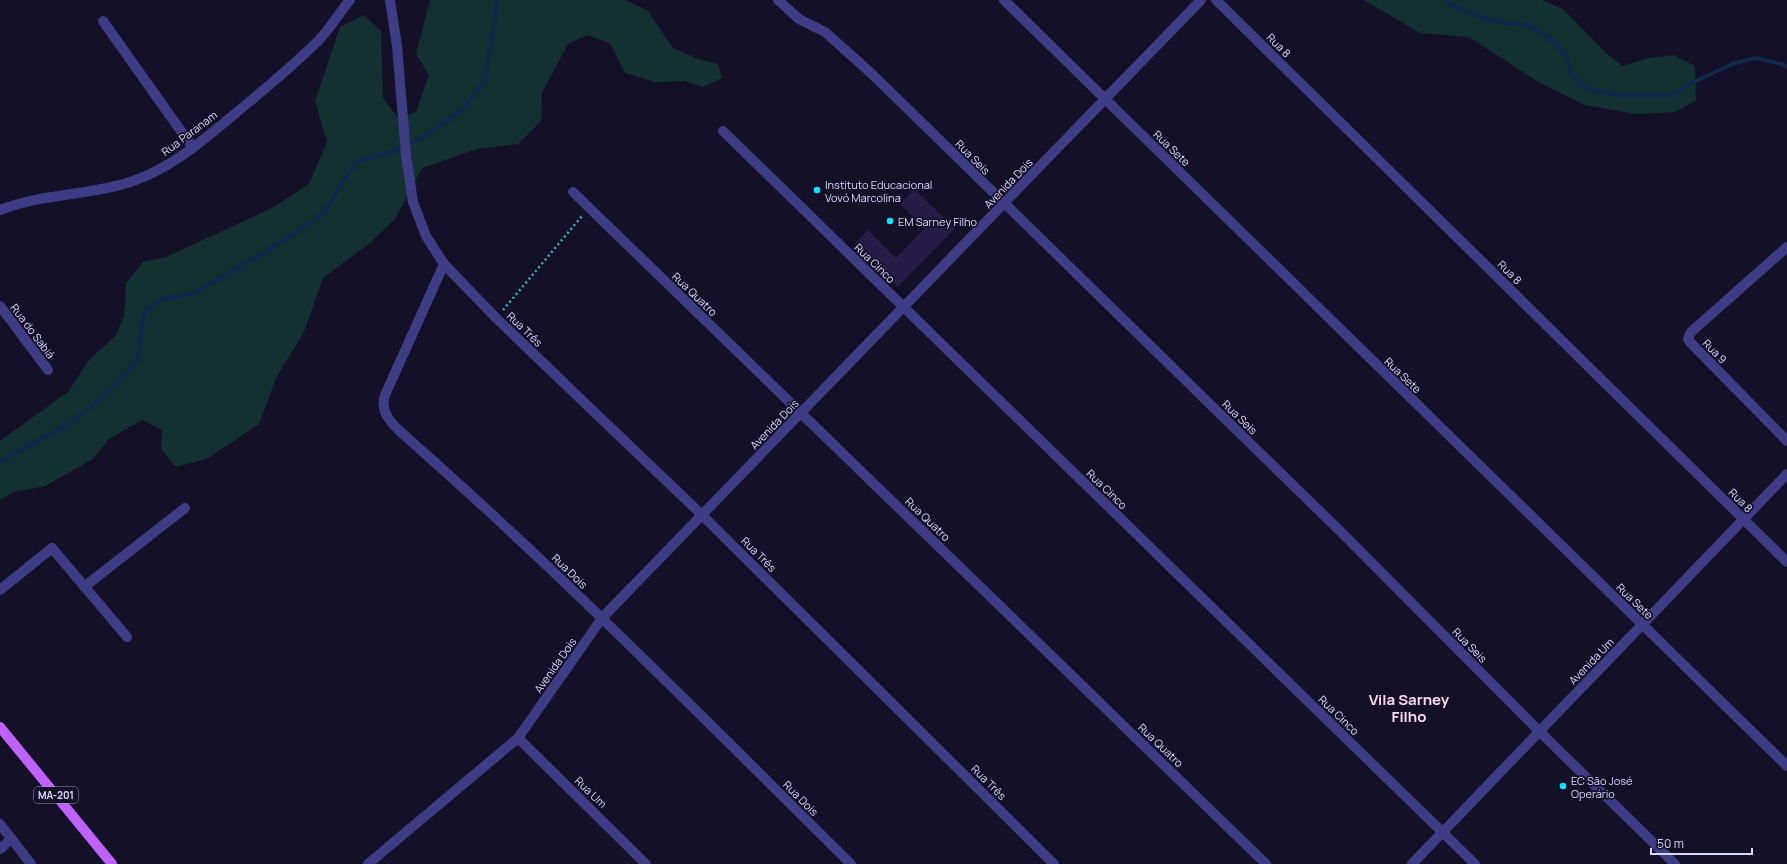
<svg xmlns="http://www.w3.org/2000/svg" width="1787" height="864" font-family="Manrope,sans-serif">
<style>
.green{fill:#133130}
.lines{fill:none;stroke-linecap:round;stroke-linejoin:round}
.stream{stroke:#10284c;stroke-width:4}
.building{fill:#251d48}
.path{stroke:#33b7ad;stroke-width:2.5;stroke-dasharray:2 3;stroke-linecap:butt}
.minor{stroke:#3e3c85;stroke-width:10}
.major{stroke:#bf61fc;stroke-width:10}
.poi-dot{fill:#08e6fa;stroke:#141028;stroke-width:1.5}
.labels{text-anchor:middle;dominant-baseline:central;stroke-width:3.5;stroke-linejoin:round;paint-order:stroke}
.shield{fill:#141028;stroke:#9f9cbe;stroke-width:1}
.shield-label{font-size:10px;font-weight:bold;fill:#dbd8fe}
.street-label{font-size:11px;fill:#dbd8fe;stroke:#141028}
.poi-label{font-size:11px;fill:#dbd8fe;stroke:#141028;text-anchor:start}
.district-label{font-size:15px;font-weight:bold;fill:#fedaf2;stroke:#141028}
</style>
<rect width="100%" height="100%" fill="#141028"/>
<g class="green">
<polygon points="430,0 625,0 647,10 673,48 698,59 718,64 722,78 703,87 684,81 655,82 625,73 610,43 587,35 568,44 542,93 541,121 518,144 477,149 422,168 395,219 370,243 323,278 304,332 276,378 259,424 208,458 176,467 161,449 162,430 142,420 109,439 93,459 45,486 14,492 0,500 0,441 69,391 88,361 116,335 124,316 126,283 143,262 166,257 272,208 309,184 327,142 315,101 340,27 364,15 381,31 383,98 398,118 416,112 429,75 416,54"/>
<polygon points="1364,0 1542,0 1563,9 1607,54 1622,66 1649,58 1674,55 1695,66 1696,100 1676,112 1636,114 1585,105 1540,83 1469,37 1420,33"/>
</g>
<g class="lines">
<g class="stream">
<polyline points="1445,0 1453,6 1483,18 1500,22 1528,25 1549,38 1562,51 1566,57 1572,74 1581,84 1590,90 1616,95 1673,95 1687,85 1707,76 1732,64 1755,58 1782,64 1787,67"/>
<polyline points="0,462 70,423 103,397 137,362 144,312 162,299 194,293 287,239 325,212 341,184 357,162 398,150 425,136 461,111 484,82 493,33 497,0"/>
</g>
</g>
<polygon class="building" points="914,189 955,228 898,287 854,244 868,230 896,258 925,228 900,204"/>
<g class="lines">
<polyline class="path" points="503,310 582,216"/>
<g class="minor">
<polyline points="390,0 397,46 406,155 413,202 426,236 444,264 496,318 702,515 1054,864"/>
<polyline points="778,0 799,19 825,32 872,74 1341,532 1539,731 1675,864"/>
<polyline points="1004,0 1787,766"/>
<polyline points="1216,0 1787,562"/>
<polyline points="103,21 193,148"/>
<polyline points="723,131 1475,864"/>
<polyline points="573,192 1266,864"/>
<path d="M0,210C42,193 90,196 133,181C171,168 201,142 231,117C261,92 291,68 318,41C330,29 339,13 350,0"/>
<polyline points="1787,247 1691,332 1688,339 1690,342 1787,441"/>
<path d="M444,264L385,395C379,412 392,424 404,435C559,571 704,719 851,864"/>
<polyline points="0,306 48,370"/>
<polyline points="84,587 185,508"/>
<polyline points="0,590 52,548 127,637"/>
<polyline points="518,738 646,864"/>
<polyline points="0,824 31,864"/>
<polyline points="0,849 11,839"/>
<polyline points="368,864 518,738 602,618 1201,0"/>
<polyline points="1412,864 1787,474"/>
</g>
<polyline class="major" points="0,727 112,864"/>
</g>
<g class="poi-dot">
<circle cx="817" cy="190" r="4"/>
<circle cx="890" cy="221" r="4"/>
<circle cx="1563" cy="786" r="4"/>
</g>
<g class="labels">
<rect class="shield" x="34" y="787" width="44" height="16" rx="3"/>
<g class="shield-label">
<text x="56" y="795">MA-201</text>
</g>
<g class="street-label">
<text transform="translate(1279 45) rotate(45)">Rua 8</text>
<text transform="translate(189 133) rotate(-37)">Rua Paranam</text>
<text transform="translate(1172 148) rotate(44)">Rua Sete</text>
<text transform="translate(973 157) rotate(45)">Rua Seis</text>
<text transform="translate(1008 183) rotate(-46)">Avenida Dois</text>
<text transform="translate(875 263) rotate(44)">Rua Cinco</text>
<text transform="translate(1510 272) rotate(45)">Rua 8</text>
<text transform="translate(695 294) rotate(44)">Rua Quatro</text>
<text transform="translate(525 329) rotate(44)">Rua Três</text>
<text transform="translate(33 331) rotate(53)">Rua do Sabiá</text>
<text transform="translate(1715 351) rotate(45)">Rua 9</text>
<text transform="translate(1403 375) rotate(44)">Rua Sete</text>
<text transform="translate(1240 417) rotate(44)">Rua Seis</text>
<text transform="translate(774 424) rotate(-46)">Avenida Dois</text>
<text transform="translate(1107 489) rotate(44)">Rua Cinco</text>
<text transform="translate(1741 500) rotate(45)">Rua 8</text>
<text transform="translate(928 519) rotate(44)">Rua Quatro</text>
<text transform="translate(759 554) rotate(45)">Rua Três</text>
<text transform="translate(570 571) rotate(44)">Rua Dois</text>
<text transform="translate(1635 601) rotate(44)">Rua Sete</text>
<text transform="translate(1470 645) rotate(45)">Rua Seis</text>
<text transform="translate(1591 661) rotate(-46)">Avenida Um</text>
<text transform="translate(555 665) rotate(-55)">Avenida Dois</text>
<text transform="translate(1339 715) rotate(44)">Rua Cinco</text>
<text transform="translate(1161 745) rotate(44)">Rua Quatro</text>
<text transform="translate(989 782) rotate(45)">Rua Três</text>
<text transform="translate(591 792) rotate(44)">Rua Um</text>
<text transform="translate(801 798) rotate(45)">Rua Dois</text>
</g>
<g class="poi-label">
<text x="825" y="184">Instituto Educacional<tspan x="825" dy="13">Vovó Marcolina</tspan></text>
<text x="898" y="221">EM Sarney Filho</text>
<text x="1571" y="780">EC São José<tspan x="1571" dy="13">Operário</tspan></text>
</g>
<g class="district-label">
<text x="1409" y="699">Vila Sarney<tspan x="1409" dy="17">Filho</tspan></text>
</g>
</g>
<path d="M1651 848v6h101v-6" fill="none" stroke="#dbd8fe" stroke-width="2"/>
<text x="1657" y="848" font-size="12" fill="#dbd8fe" stroke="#141028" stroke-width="3" paint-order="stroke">50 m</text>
</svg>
